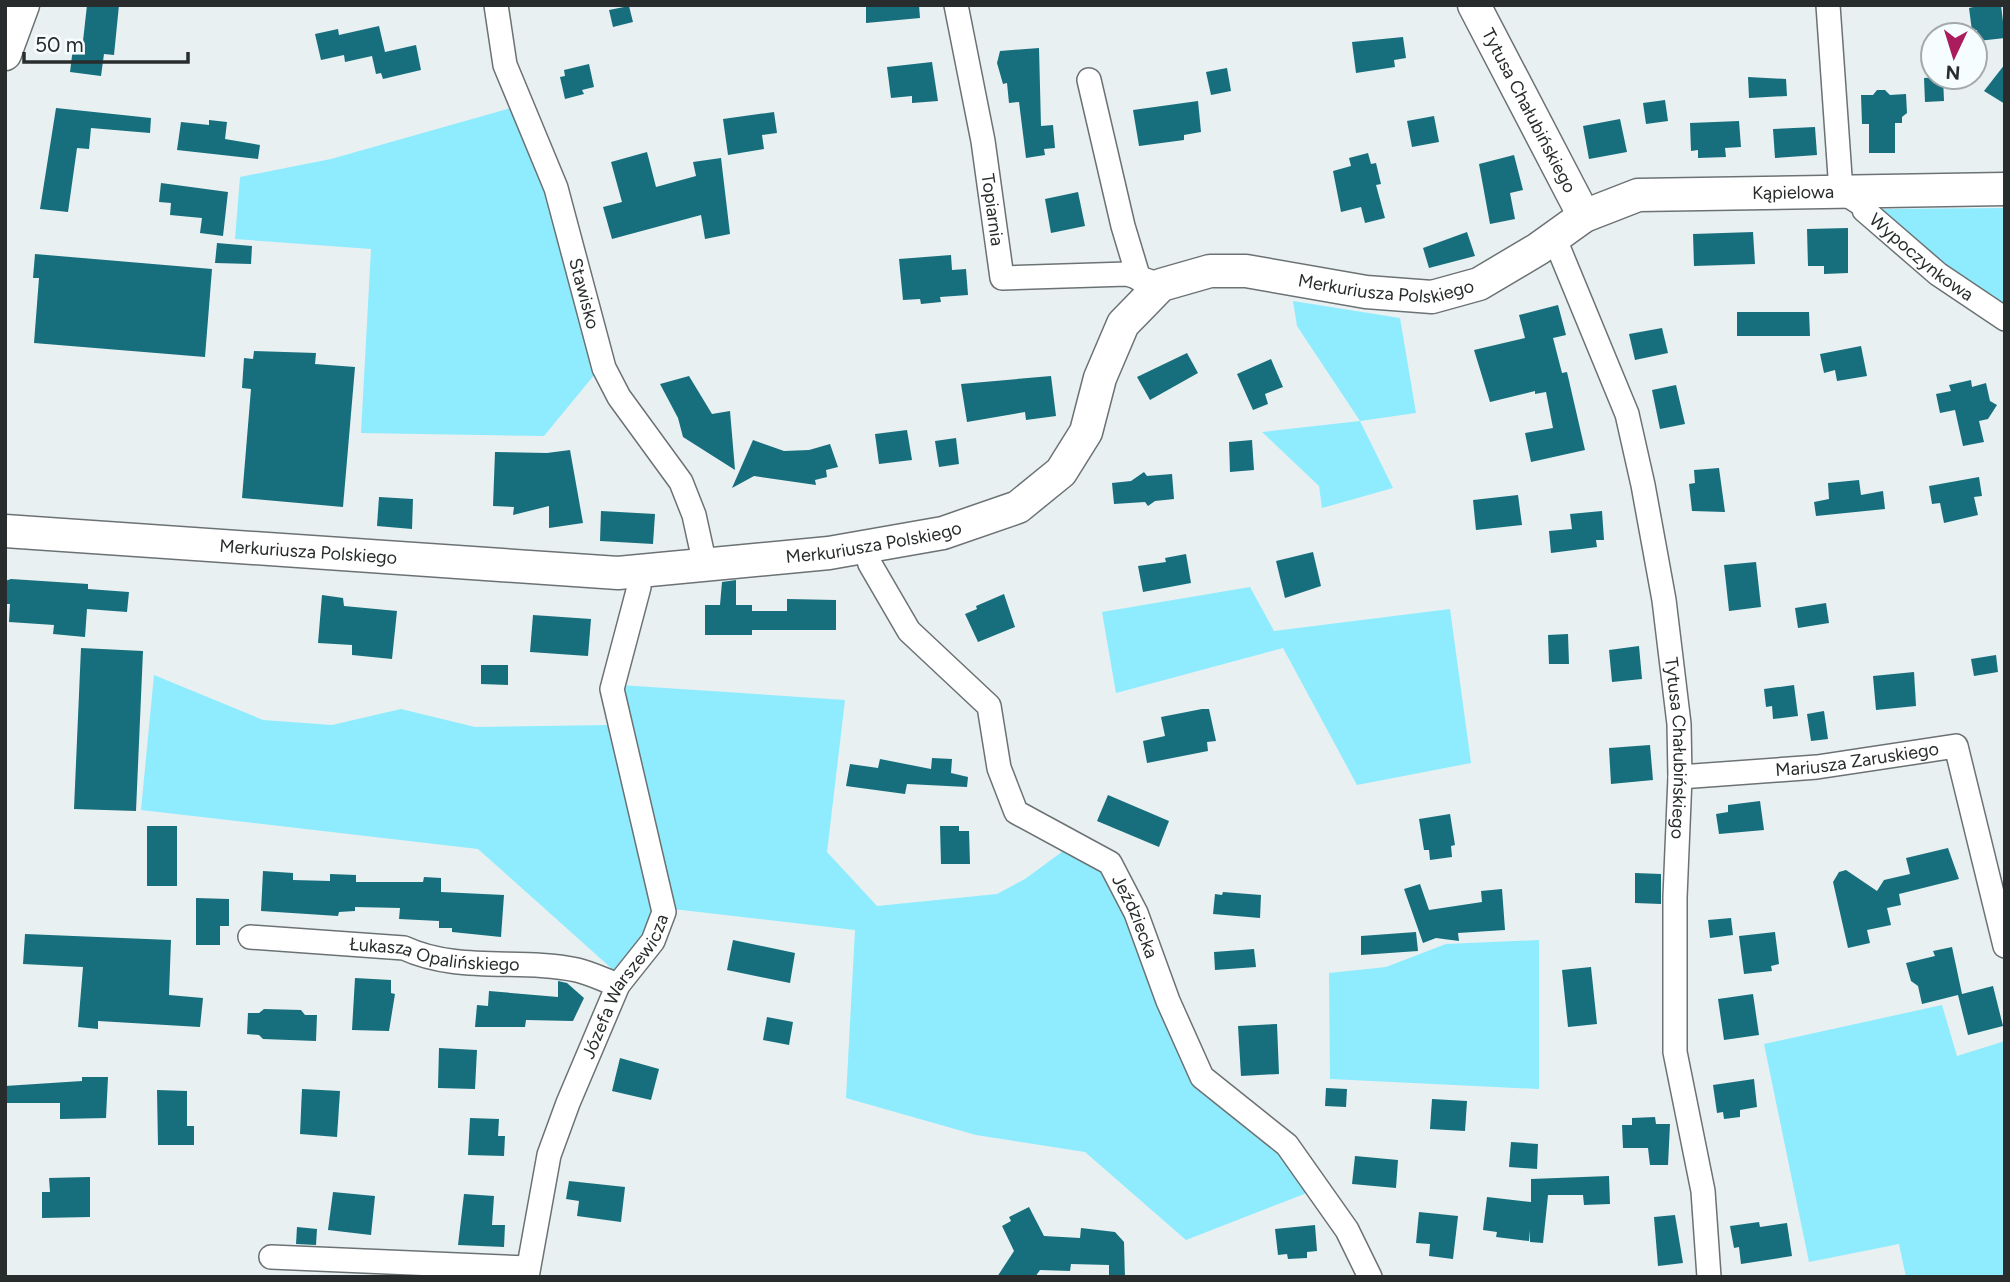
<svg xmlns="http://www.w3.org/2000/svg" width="2010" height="1282" font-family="Figtree,sans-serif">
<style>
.green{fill:#8eecfe}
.building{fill:#176f7d}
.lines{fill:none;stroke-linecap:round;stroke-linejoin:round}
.street-casing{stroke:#6c7274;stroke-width:26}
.secondary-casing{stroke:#6c7274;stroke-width:35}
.street{stroke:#fff;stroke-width:23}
.secondary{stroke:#fff;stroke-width:32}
.labels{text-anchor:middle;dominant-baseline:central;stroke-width:7;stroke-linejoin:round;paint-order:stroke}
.street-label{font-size:18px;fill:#292c2c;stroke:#f6fdff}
</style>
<rect width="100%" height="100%" fill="#e8f0f1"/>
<g class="green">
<polygon points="514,107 532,143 595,374 544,436 361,433 371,249 235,239 240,177 331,159"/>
<polygon points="2005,208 2005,311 1935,264 1878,209"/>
<polygon points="1293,301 1400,318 1416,413 1360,421 1393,488 1322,508 1319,486 1262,432 1360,421 1297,326"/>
<polygon points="1250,587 1274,631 1450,609 1471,763 1357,785 1283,648 1116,693 1102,612"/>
<polygon points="154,675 263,720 332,725 401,709 475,727 610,725 654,915 650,931 620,976 478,849 141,810"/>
<polygon points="620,685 845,700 827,852 877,906 997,894 1025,879 1070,846 1116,882 1193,1081 1261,1128 1312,1191 1186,1240 1085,1152 976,1135 846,1098 855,930 673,909"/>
<polygon points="1539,940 1539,1089 1330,1079 1329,973 1386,967 1446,944"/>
<polygon points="1942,1005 1957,1056 2005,1041 2005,1277 1906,1277 1899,1244 1809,1262 1764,1044"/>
</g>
<g class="building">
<polygon points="87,5 119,5 114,55 104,54 101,76 70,72 74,40 83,41"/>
<polygon points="866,5 919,5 920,18 866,23"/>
<polygon points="1982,5 2001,5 2005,38 1978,41 1977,30 1972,31 1969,8"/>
<polygon points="629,6 633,22 613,27 609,10"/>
<polygon points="379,26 385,52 416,45 421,70 383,79 381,73 376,74 372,56 345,62 344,55 321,60 315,34 338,29 339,35"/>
<polygon points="1403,37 1406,58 1394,60 1395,67 1356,73 1352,42"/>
<polygon points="1039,48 1041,126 1053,125 1055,148 1044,149 1045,155 1026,158 1019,102 1009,103 1007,83 1003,84 997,63 1000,51"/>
<polygon points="932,62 938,101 912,103 912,96 891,98 887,67"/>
<polygon points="589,64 594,87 582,90 584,94 565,99 560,77 565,76 564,70"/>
<polygon points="2005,64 2005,104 1984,91"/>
<polygon points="1227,68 1231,91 1211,95 1206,72"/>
<polygon points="1748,77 1786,79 1787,96 1749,98"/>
<polygon points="1943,77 1944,101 1925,102 1924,78"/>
<polygon points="1877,90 1885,90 1890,95 1906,94 1907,113 1902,117 1902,123 1895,123 1895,153 1869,153 1869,124 1862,124 1861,95 1873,95"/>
<polygon points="1665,100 1668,121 1646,124 1643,103"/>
<polygon points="1198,101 1201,132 1184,135 1184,140 1139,146 1133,110"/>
<polygon points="56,108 151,118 150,133 91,128 89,149 77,148 68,212 40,209"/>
<polygon points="774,112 777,133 762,135 764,149 728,155 723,119"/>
<polygon points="1434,116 1439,142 1412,147 1407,121"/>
<polygon points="1620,119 1627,152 1589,159 1583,126"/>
<polygon points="209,120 227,122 225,139 260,145 258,159 177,150 181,122 209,125"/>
<polygon points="1739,121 1741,147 1725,148 1726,157 1698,158 1698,150 1691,151 1690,123"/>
<polygon points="1815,127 1817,155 1775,158 1773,129"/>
<polygon points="647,152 656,187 696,176 693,162 721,158 730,234 705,239 701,215 612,239 603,207 622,202 611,162"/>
<polygon points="1368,153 1371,164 1376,163 1381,184 1376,185 1385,218 1365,223 1361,207 1341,212 1333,171 1351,166 1349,158"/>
<polygon points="1514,155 1523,190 1510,193 1515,219 1490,224 1479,164"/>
<polygon points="161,183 228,192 223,236 200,233 202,218 170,215 171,203 159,202"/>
<polygon points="1078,192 1085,226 1051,233 1045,199"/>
<polygon points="1848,228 1848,273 1824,274 1824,266 1808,266 1807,229"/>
<polygon points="1467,232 1475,256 1429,268 1423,248"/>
<polygon points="1753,232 1755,264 1694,266 1693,234"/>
<polygon points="217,243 252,246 251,264 215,263"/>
<polygon points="35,254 212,269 205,357 34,343 39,278 33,278"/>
<polygon points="951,255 952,270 966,269 968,295 940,297 941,302 921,304 920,299 903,300 899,259"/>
<polygon points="1558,305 1566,335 1553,338 1562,373 1567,372 1585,450 1531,462 1525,433 1553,428 1546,392 1535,394 1535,391 1490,402 1474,350 1525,338 1519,315"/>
<polygon points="1737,312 1809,312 1810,336 1737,336"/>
<polygon points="1662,328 1668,353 1635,360 1629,334"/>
<polygon points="1861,346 1867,376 1837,381 1835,370 1824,373 1820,354"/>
<polygon points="254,351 316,353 315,364 355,367 343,507 242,498 251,389 242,388 244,358 253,359"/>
<polygon points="1187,353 1198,373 1150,400 1137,377"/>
<polygon points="1271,359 1283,387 1265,394 1268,404 1253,410 1237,374"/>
<polygon points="689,376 712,414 730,411 735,470 683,437 678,418 660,384"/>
<polygon points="1051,376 1056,416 1026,420 1025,412 967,422 961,384"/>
<polygon points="1971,380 1972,387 1986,383 1990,401 1997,405 1988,419 1979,421 1984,442 1963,446 1955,410 1940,413 1936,394 1951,391 1949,385"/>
<polygon points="1676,385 1685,424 1660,429 1652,390"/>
<polygon points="907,430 912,460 879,464 875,434"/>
<polygon points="956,438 959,464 939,467 935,441"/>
<polygon points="753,440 784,451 809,450 830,444 838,467 826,470 827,477 815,480 816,485 754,476 732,488"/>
<polygon points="1252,440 1254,470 1230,472 1229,442"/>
<polygon points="570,450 583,523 549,528 549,506 513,515 514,507 493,506 495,452 547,453"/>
<polygon points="1719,468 1725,512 1692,511 1689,484 1695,483 1694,470"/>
<polygon points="1144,472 1147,476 1172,474 1174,499 1155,501 1148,506 1145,502 1114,504 1112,483 1131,481"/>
<polygon points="1979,477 1982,496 1974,497 1978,515 1944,523 1940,503 1932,504 1929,486"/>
<polygon points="1859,480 1861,495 1883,491 1885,509 1816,516 1814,502 1829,499 1828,483"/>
<polygon points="1518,495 1522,525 1476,530 1473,500"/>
<polygon points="379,497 413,499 412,529 377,526"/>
<polygon points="601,511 655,514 653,544 600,541"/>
<polygon points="1602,511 1604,540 1596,540 1597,547 1551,553 1549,531 1572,529 1570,514"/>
<polygon points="1313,552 1321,586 1285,598 1276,561"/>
<polygon points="1186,554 1191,583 1143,592 1138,566 1166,562 1165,558"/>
<polygon points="1756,562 1761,607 1729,611 1724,565"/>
<polygon points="11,579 88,584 88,589 129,592 127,612 87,609 85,637 53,634 54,625 9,622 10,604 5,604 5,581"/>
<polygon points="736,580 736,605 752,605 752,611 787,611 787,599 836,600 836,630 752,630 752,635 705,635 705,605 720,605 722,582"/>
<polygon points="1004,594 1015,627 978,642 965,614 977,609 976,606"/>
<polygon points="322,595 343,598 344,606 397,611 392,659 352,655 352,645 318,643"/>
<polygon points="1826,603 1829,623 1798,628 1795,608"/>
<polygon points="533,615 591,619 588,656 530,652"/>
<polygon points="1568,634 1569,664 1549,664 1548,635"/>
<polygon points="1639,646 1642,679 1612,682 1609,650"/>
<polygon points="81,648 143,651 136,811 74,809"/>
<polygon points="1996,655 1998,672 1974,676 1971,659"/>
<polygon points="481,665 508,665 508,685 481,684"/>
<polygon points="1914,672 1916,706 1876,710 1873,676"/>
<polygon points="1794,685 1798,716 1773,719 1772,706 1766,707 1764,689"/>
<polygon points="1202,709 1209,709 1216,741 1207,742 1208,751 1147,763 1143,741 1165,736 1161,717"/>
<polygon points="1824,711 1828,739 1811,741 1807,714"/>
<polygon points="1650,745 1653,780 1611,784 1609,748"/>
<polygon points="932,758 952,759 951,773 968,777 967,787 907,784 905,794 846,786 850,764 878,768 880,759 931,769"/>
<polygon points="1108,795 1169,821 1159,847 1097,821"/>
<polygon points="1760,801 1764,830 1719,834 1716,814 1728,812 1728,805"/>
<polygon points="1450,814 1455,845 1451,846 1452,857 1430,860 1429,850 1424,850 1419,819"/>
<rect x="147" y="826" width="30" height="60"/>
<polygon points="940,826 959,826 959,831 969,831 970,864 941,864"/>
<polygon points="1948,848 1959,879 1899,894 1901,905 1887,908 1891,925 1867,930 1870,943 1848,948 1833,882 1839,872 1846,870 1877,891 1884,880 1910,874 1906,858"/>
<polygon points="263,871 293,873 293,880 330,881 330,874 356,875 356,882 423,882 424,877 441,878 441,892 504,895 501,937 452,932 452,928 439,928 439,921 399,919 400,908 355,907 355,911 339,912 338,916 261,911"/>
<polygon points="1635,873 1661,874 1661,904 1635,903"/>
<polygon points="1420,884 1429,910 1482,902 1481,891 1502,889 1505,930 1458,933 1459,941 1436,938 1423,943 1404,889"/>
<polygon points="1223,892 1261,895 1260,918 1213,914 1215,894 1222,895"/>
<polygon points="196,898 229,899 229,926 220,926 220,945 196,945"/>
<polygon points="1731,918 1733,935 1710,938 1708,920"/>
<polygon points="1416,932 1418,951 1361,955 1361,936"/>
<polygon points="1775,932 1779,964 1771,966 1772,971 1744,974 1739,936"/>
<polygon points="25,934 171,940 169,995 203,998 200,1027 98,1021 98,1029 78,1027 83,967 23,964"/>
<polygon points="733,940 795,953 790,983 727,970"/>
<polygon points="1952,947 1962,994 1993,986 2003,1026 1968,1035 1958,995 1922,1004 1918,986 1911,981 1906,963 1935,956 1933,951"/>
<polygon points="1254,949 1256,967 1215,970 1214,952"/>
<polygon points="1591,967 1597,1024 1568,1027 1562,970"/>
<polygon points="355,978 391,980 391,993 395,994 389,1031 352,1030"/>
<polygon points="558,981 567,983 584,998 573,1021 526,1020 525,1027 475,1027 477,1005 488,1006 489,991 558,997"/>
<polygon points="1753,994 1759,1035 1724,1040 1718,999"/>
<polygon points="264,1009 301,1010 305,1015 317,1015 316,1041 263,1039 259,1035 247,1034 248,1013 259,1013"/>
<polygon points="767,1017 793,1022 789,1045 763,1040"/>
<polygon points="1277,1024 1279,1074 1241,1076 1238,1026"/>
<polygon points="439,1048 477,1050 475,1089 438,1088"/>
<polygon points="620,1058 659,1069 651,1100 612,1091"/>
<polygon points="82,1077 108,1077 106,1118 60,1119 60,1103 5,1103 5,1086 82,1081"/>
<polygon points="1754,1079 1757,1107 1740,1110 1740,1117 1724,1119 1723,1112 1717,1113 1713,1085"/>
<polygon points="1326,1088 1347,1089 1346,1107 1325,1106"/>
<polygon points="302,1089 340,1091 337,1137 300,1134"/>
<polygon points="157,1090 187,1091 187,1126 194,1126 194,1145 158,1145"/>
<polygon points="1432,1099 1467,1101 1465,1131 1430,1129"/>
<polygon points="1655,1117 1656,1124 1670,1124 1668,1165 1650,1165 1648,1148 1623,1148 1622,1125 1632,1125 1632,1118"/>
<polygon points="470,1118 499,1119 498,1136 505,1136 504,1156 468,1155"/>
<polygon points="1511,1142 1538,1144 1537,1169 1509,1167"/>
<polygon points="1355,1156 1398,1160 1396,1188 1352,1184"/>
<polygon points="1609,1176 1610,1204 1584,1205 1583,1195 1548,1195 1543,1243 1530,1242 1530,1230 1529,1241 1496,1237 1497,1232 1483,1230 1487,1197 1531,1202 1531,1179"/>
<polygon points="90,1177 90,1217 42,1218 42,1192 50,1192 49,1178"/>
<polygon points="569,1181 625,1187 621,1222 577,1216 579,1201 566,1199"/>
<polygon points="333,1192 375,1196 371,1235 328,1230"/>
<polygon points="464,1194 494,1196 492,1225 505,1225 504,1247 458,1245"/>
<polygon points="1029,1207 1044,1236 1080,1238 1081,1228 1115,1232 1124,1242 1125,1277 1109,1277 1109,1265 1071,1264 1070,1271 1040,1270 1035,1277 997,1277 1014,1251 1002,1226 1011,1221 1009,1217"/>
<polygon points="1419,1212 1458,1216 1453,1259 1429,1256 1430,1244 1416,1243"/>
<polygon points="1675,1215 1683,1263 1658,1266 1654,1217"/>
<polygon points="1759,1222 1760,1227 1787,1223 1792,1256 1741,1264 1739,1247 1734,1248 1730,1226"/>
<polygon points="1315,1225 1317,1251 1307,1252 1307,1258 1288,1259 1287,1254 1278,1255 1275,1229"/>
<polygon points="297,1227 317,1229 316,1245 296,1244"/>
</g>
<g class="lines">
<defs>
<g id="street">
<path id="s1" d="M496,5L505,65L556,188L604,368L619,397L681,482L694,515L705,565"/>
<path id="s2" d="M956,5L983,141L1002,278L1127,274L1161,285"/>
<path id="s3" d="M1828,5L1841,191L1863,205L1864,210L1938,274L2005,319"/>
<polyline points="1089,80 1123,226 1139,279"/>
<path id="s4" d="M1554,237L1627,414L1643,485L1664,600L1679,724L1680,777L1675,897V1052L1703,1191L1709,1277"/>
<path id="s5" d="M865,547L870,564L909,631L989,706L999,768L1016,812L1110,863L1136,913L1168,1001L1202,1077L1287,1145L1347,1230L1370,1277"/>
<path id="s6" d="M1680,777L1817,767L1956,746L2005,946"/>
<path id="s7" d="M250,937L404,948C458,973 520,958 577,970C590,973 604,980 618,985"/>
<polyline points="271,1257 528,1268"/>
<path id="s8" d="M527,1277L549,1155L568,1103L618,985L653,941L664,912L612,689L639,587L640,571"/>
</g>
<g id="secondary">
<path id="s9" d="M1474,5L1584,216"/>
<polyline points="5,54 23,5"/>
<path id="s10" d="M5,531L618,573L829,553L943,533L1018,507L1061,472L1086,432L1100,378L1123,324L1161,285L1210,271H1246L1366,292L1432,297L1479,284L1538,249L1584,216L1638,195L2005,189"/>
</g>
</defs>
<use href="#street" class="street-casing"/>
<use href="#secondary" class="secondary-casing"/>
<use href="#street" class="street"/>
<use href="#secondary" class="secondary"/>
</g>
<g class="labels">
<g class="street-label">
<text stroke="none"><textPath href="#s9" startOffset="119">Tytusa Chałubińskiego</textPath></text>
<text stroke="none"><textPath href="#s10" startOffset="1955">Kąpielowa</textPath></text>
<text stroke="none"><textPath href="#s2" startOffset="208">Topiarnia</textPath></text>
<text stroke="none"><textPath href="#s3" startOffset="292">Wypoczynkowa</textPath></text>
<text stroke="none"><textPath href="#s10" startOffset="1522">Merkuriusza Polskiego</textPath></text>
<text stroke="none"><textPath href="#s1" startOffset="303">Stawisko</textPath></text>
<text stroke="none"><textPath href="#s10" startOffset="872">Merkuriusza Polskiego</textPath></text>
<text stroke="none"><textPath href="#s10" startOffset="304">Merkuriusza Polskiego</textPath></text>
<text stroke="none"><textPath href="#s4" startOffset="530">Tytusa Chałubińskiego</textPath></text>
<text stroke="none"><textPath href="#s6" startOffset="178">Mariusza Zaruskiego</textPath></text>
<text stroke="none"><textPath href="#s5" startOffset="481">Jeździecka</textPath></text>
<text stroke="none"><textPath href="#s7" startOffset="186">Łukasza Opalińskiego</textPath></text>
<text stroke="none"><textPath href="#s8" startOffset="310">Józefa Warszewicza</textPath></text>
</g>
</g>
<rect width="2010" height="1282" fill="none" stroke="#292c2c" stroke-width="14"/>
<g transform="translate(1954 56) rotate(184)"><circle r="33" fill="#f6fdff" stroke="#a4a9ab" stroke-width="2"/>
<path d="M0-5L12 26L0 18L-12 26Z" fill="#aa1c5b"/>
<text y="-10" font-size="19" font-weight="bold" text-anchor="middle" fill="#292c2c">N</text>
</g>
<path d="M24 52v10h164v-10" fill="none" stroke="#292c2c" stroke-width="3.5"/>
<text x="35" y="52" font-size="21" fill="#292c2c" stroke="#f6fdff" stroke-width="5" paint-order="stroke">50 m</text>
</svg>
